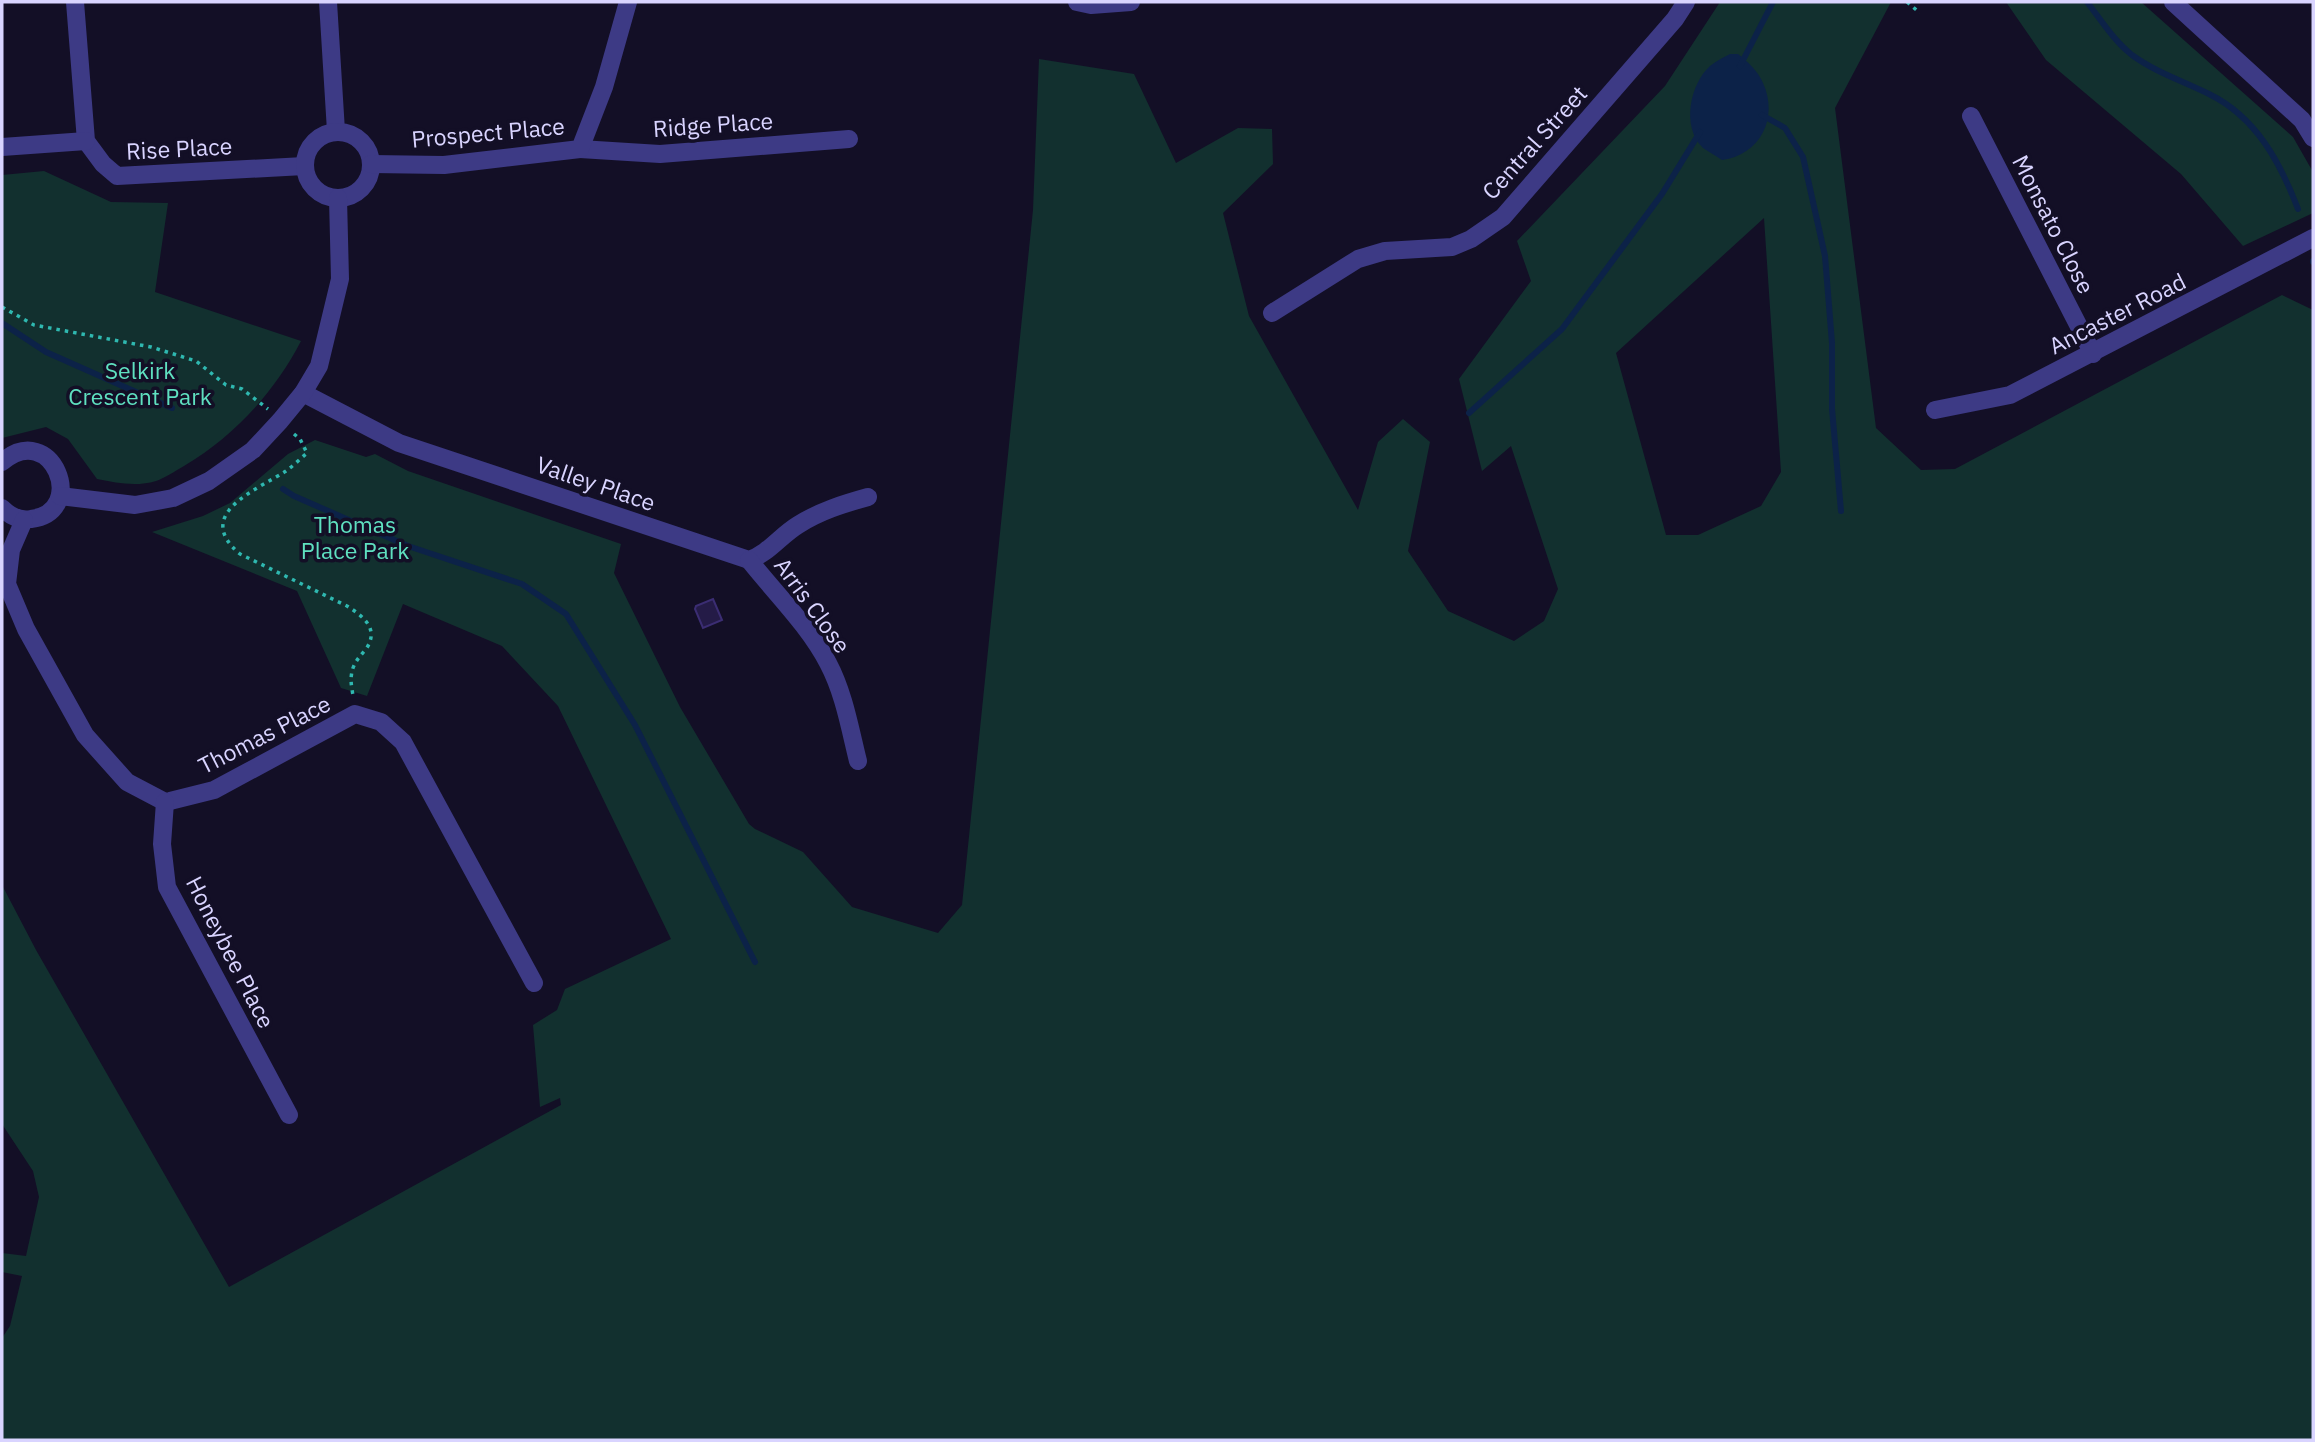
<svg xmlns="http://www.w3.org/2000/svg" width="2315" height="1442" font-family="'IBM Plex Sans',sans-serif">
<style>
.green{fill:#12302f;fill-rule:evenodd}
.water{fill:#0c2248}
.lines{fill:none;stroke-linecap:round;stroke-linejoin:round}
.stream{stroke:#0c2248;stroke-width:6}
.building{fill:#241b47;stroke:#3b2d73;stroke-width:2}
.path{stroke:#2fb8b0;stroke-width:3.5;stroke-dasharray:3.5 5;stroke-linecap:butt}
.minor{stroke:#3d3a85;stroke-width:18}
.tertiary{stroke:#3d3a85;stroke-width:18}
.labels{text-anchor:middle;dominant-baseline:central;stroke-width:7;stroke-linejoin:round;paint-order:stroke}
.street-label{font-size:23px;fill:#d9d4ff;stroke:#130f26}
.park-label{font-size:23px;fill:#5fe0c0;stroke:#130f26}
</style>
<rect width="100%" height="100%" fill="#130f26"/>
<g class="green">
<path d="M1720,2H1891L1835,108L1876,428L1921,470L1955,469L2282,295L2313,310V1440H2V1338L10,1326L22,1276L2,1272V1253L26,1256L39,1197L33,1171L2,1124V885L36,950L229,1287L561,1105L560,1098L540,1107L533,1025L557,1010L565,989L671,939L558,706L502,646L403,604L367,696L341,688L297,591L152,532L203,516L230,503L288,454L315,440L366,457L375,454L408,471L621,544L614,573L680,707L749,824L755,829L803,852L852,907L938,933L962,905L1033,210L1039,59L1134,74L1176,163L1238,128L1272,129L1273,164L1223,213L1249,316L1358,510L1378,442L1403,419L1430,442L1408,551L1448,611L1514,641L1544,621L1558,589L1511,446L1482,471L1459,379L1531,281L1517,241L1665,86ZM1764,218L1781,472L1761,506L1698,535H1666L1616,353Z"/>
<polygon points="2006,2 2141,2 2293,137 2313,172 2313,213 2243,246 2181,174 2046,60"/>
<path d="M44,171L111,202L168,203L155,292L301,341C274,393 234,436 184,466C175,471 165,478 156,481C136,487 117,483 97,479L68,439L46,427L2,438V175Z"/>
</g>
<path class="water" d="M1730,54H1738C1748,62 1758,71 1763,83C1779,118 1760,155 1722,160C1716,156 1709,152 1703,148C1681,127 1690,84 1710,66C1716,61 1724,57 1730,54Z"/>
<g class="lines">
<g class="stream">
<path d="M2087,2C2101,20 2114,41 2132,55C2155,72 2183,81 2209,94C2256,117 2280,162 2298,209"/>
<polyline points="1740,66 1773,2"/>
<polyline points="1762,115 1785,128 1803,157 1825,256 1832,343 1832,409 1841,511"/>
<polyline points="2313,261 2313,262"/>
<polyline points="2,323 46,352 172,408"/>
<polyline points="1469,413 1562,329 1662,194 1700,132"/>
<polyline points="283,489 294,496 408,546 522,584 566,614 635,725 755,962"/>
</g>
</g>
<polygon class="building" points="713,599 722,620 703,628 695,609 696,606"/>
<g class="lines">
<g class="path">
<polyline points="1907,2 1920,13"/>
<polyline points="2,307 34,325 151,347 196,361 226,385 242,389 268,409"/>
<path d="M294,434L300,439L307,453C300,459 293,466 286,471C257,490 192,514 240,554L347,606C363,616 380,629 366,649C361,655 356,660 353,668C350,677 351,685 353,695"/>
</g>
<g class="minor">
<polyline points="75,2 86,141 103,164 117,176 304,166"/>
<polyline points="328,2 336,131"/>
<polyline points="2173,2 2302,120 2313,138"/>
<polyline points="1971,116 2093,354"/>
<circle cx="338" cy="165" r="33"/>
<polyline points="2,147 86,141"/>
<polyline points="580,149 660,154 849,139"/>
<polyline points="371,164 444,165 580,149 604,87 628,2"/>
<polyline points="1272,313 1358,259 1385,251 1452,247 1471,239 1503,217 1675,19 1686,2"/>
<path d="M303,393L399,443L749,560C769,553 780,536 798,525C820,511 843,504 868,497"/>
<polyline points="1935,410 2010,395 2313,238"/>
<path d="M2,462C52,419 89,512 31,519C20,521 10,516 2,508"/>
<polyline points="60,496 135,505 173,498 209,481 253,450 280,421 303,393 319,366 340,279 338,198"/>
<polyline points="24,520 11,550 7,584 26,629 85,735 127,782 165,802 170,801 214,790 355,714 381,722 403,742 534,983"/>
<path d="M749,560C775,593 809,626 828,663C844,693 850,729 858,761"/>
<polyline points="165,802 162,844 167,887 289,1115"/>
</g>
<polyline class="tertiary" points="1077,2 1091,5 1131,2"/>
</g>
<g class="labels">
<g class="street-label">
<text transform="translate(713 124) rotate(-4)">Ridge Place</text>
<text transform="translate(488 132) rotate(-5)">Prospect Place</text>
<text transform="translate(1534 142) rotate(-48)">Central Street</text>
<text transform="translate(179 148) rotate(-3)">Rise Place</text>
<text transform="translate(2054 224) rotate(63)">Monsato Close</text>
<text transform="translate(2117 313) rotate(-27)">Ancaster Road</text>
<text transform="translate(596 483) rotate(19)">Valley Place</text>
<text transform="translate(813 605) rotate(54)">Arris Close</text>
<text transform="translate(264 734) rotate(-27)">Thomas Place</text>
<text transform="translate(231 952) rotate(63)">Honeybee Place</text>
</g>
<g class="park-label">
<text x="140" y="370">Selkirk<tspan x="140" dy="26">Crescent Park</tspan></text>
<text x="355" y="524">Thomas<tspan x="355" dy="26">Place Park</tspan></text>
</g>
</g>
<rect width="2315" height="1442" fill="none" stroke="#d9d4ff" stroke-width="7"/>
</svg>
